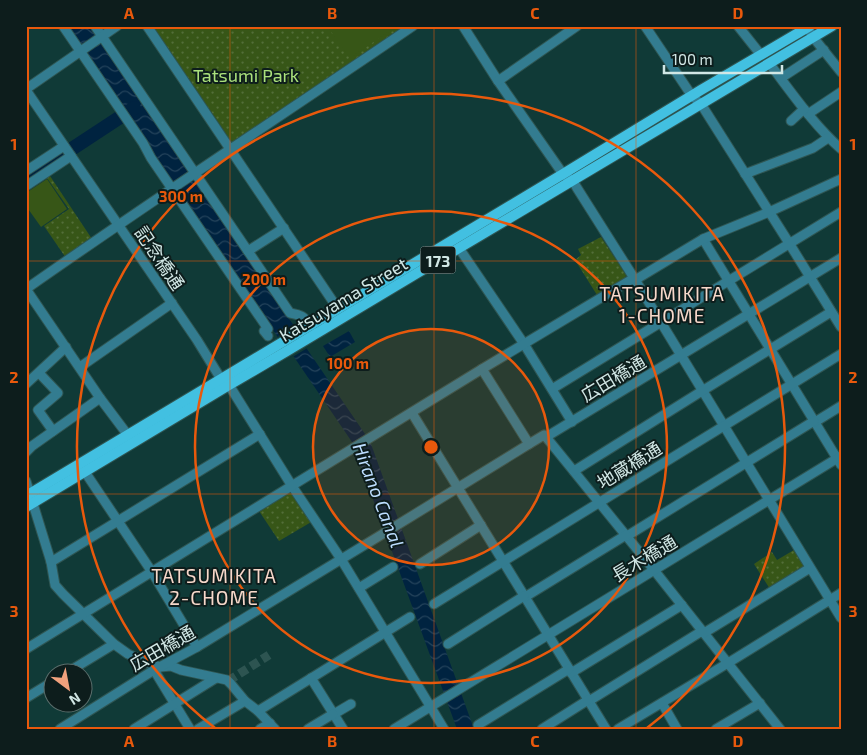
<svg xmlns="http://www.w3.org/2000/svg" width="867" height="755" font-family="'Exo 2','Noto Sans JP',sans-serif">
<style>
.grass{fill:url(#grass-dots)}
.garden{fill:#375617}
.water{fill:url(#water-waves)}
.pier{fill:#103a37}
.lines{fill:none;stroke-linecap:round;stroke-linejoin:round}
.river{stroke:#002340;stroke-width:14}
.minor-tunnel{stroke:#2d5451;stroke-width:9;stroke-dasharray:9 4.5;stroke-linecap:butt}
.minor-casing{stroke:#2f5653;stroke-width:11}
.major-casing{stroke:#2f5653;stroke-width:12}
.minor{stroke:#337c90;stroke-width:9}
.major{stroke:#42c0e1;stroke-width:10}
.grid{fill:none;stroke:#e8590c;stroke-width:1;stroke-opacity:0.55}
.ring{fill:none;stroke:#e8590c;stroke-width:2.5}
.labels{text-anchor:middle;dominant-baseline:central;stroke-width:4;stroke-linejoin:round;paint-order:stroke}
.shield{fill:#0d1d1c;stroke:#96aaa9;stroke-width:1}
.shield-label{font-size:16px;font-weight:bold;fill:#d1e7e5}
.park-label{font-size:18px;fill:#abe17c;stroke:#0d1d1c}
.street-label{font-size:18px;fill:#d1e7e5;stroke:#0d1d1c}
.neighbourhood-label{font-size:19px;letter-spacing:1px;fill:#f7d8ca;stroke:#0d1d1c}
.water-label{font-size:19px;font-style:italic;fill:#bddeff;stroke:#0d1d1c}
.centre{fill:#e8590c;stroke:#0d1d1c;stroke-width:2.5}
.ring-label{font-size:15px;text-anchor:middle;font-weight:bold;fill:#e8590c;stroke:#0d1d1c;stroke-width:4;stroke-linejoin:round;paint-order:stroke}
.neatline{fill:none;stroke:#e8590c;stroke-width:2}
.grid-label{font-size:16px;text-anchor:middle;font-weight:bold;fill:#e8590c}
</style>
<defs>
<pattern id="grass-dots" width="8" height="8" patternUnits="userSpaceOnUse" patternTransform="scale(1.25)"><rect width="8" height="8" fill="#375617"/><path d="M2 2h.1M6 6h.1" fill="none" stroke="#536e39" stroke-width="1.8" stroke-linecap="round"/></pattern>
<pattern id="water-waves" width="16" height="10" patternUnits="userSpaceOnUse" patternTransform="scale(1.25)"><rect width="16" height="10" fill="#002340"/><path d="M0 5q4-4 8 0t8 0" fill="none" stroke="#24435b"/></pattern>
</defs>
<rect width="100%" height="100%" fill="#103a37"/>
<g class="grass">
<polygon points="153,26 408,26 233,144"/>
<polygon points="50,176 92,239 66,258 44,226 69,209 47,178"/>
<polygon points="601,237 626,275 625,279 597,295 575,260 581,255 578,249"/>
<polygon points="291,491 313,521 279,541 259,511"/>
<polygon points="794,550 803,564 803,568 770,589 754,564 772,552 777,560"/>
</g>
<g class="garden">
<polygon points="327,26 397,26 350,58"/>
<polygon points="47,179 67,209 41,227 26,206 26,193"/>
</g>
<g class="water">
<polygon points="65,26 91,26 294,326 307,349 365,434 371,444 474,729 457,729 352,442 294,357 277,336"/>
<polygon points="349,331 355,342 330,357 323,346"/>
</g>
<polygon class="pier" points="295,325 309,347 291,358 278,336"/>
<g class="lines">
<polyline class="river" points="26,179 134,108"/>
<polyline class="minor-tunnel" points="228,681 269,655"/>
<defs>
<g id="minor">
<polyline points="63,26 143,143 151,158 268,329 264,331 268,336"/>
<path d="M95,26L290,313C301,315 304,316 311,326"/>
<polyline points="147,26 338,309"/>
<polyline points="463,26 498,81 563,174 573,181 577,188 634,278 841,618"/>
<polyline points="645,26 692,96 701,104 789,243 841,327"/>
<polyline points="738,26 761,55"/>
<polyline points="807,26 813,37 841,72"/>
<path d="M769,63C792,93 813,124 841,149"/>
<polyline points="781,78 824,50"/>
<polyline points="498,81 577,26"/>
<polyline points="26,89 117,26"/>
<polyline points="26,90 197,340 221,379 229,385 292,486 341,559 444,729"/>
<polyline points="808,114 841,92"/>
<polyline points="791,121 804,109"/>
<polyline points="26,171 64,146"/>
<polyline points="745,174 813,148 828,138"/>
<polyline points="26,186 71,156"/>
<polyline points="703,239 841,465"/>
<polyline points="459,248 524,344 572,422"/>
<polyline points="248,251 284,228"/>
<polyline points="635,280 703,239 769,212 841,179"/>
<path d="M26,289C154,199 284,114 413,26"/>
<polyline points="26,289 100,398 127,434"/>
<polyline points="80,367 172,303"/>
<polyline points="482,369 529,444"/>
<polyline points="39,373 58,393 38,410 53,431"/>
<polyline points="26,384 66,347"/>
<polyline points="552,389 841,212"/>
<polyline points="412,413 606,729"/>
<polyline points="815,422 841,406"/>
<polyline points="546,437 654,570 780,729"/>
<polyline points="26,452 32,446 100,398"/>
<polyline points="574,471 702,391 831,312"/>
<polyline points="85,472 152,572 197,647"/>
<polyline points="26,481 51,562 55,585 63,594 114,644 128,654 143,661 160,667 171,666 181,670 227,680 231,684 245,701 258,711 275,729"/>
<polyline points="627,536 814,421"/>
<polyline points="51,562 260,434"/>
<polyline points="420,564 481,525"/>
<polyline points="359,588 393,567"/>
<polyline points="525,597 626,535"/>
<polyline points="434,604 841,354"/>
<polyline points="704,633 810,568"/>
<polyline points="448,644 524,596"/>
<polyline points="26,649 482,369 634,278"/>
<polyline points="154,670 190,729"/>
<polyline points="68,672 114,644"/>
<polyline points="571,673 682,605"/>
<polyline points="311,678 343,729"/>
<polyline points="26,698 52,682"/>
<polyline points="589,701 702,631"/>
<polyline points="662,703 677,729"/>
<polyline points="258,711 410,617"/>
<polyline points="334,714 351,704"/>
<polyline points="478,725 569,669"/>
<polyline points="60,729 154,670 197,647 381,535 529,444 544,435 546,437 841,258"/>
<polyline points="134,729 216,678"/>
<polyline points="198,729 245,701"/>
<polyline points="260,729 270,723"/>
<polyline points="308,729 333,714"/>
<polyline points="394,729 841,456"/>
<polyline points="542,729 588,700"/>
<polyline points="618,729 728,663 841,593"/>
<polyline points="716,729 760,703"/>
</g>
<g id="major">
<polyline points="26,496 563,174 701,90 810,26"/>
<polyline points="26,507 229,385 287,351 459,248 832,26"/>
</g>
</defs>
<use href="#minor" class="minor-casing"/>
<use href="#major" class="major-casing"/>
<use href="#minor" class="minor"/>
<use href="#major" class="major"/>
</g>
<path class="grid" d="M230,26V729M434,26V729M636,26V729M26,261H841M26,494H841"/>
<circle cx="431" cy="447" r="118" fill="#e8590c" fill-opacity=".12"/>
<g class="ring">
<circle cx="431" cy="447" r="118"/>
<circle cx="431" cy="447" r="236"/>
<path d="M215 728A354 354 0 1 1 647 728"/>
</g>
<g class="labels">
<rect class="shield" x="420.5" y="246.5" width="35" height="27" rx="4"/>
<g class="shield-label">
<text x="438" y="260">173</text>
</g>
<g class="park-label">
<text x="246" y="75">Tatsumi Park</text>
</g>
<g class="street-label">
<text transform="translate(160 258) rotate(56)">記念橋通</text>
<text transform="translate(343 299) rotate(-31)">Katsuyama Street</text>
<text transform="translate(613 378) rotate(-31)">広田橋通</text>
<text transform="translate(629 465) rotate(-32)">地蔵橋通</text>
<text transform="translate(644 558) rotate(-31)">長木橋通</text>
<text transform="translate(162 648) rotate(-30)">広田橋通</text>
</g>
<g class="neighbourhood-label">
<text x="662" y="293">TATSUMIKITA<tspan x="662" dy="22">1-CHOME</tspan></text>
<text x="214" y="575">TATSUMIKITA<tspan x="214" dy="22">2-CHOME</tspan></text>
</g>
<g class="water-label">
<text transform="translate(379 495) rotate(69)">Hirano Canal</text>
</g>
</g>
<circle cx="431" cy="447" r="8" class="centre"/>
<g class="ring-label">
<text x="181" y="202">300 m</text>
<text x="264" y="285">200 m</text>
<text x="348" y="369">100 m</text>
</g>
<rect width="867" height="755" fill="none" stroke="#0d1d1c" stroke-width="55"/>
<g transform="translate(68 688) rotate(148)"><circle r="24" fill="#0d1d1c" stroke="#5b6e6c"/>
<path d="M0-4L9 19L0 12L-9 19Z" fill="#f1a17d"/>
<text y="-8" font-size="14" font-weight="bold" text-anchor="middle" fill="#d1e7e5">N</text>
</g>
<path d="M664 65v8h118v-8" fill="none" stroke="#d1e7e5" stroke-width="2.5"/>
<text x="672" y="65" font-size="15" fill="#d1e7e5" stroke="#0d1d1c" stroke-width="4" paint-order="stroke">100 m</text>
<rect x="28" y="28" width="812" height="700" class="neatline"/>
<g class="grid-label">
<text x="129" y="19">A</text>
<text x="332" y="19">B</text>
<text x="535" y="19">C</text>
<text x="738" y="19">D</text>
<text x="14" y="150">1</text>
<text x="853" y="150">1</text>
<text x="14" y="383">2</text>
<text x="853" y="383">2</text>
<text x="14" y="617">3</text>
<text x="853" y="617">3</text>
<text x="129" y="747">A</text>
<text x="332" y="747">B</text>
<text x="535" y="747">C</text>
<text x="738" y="747">D</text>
</g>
</svg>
